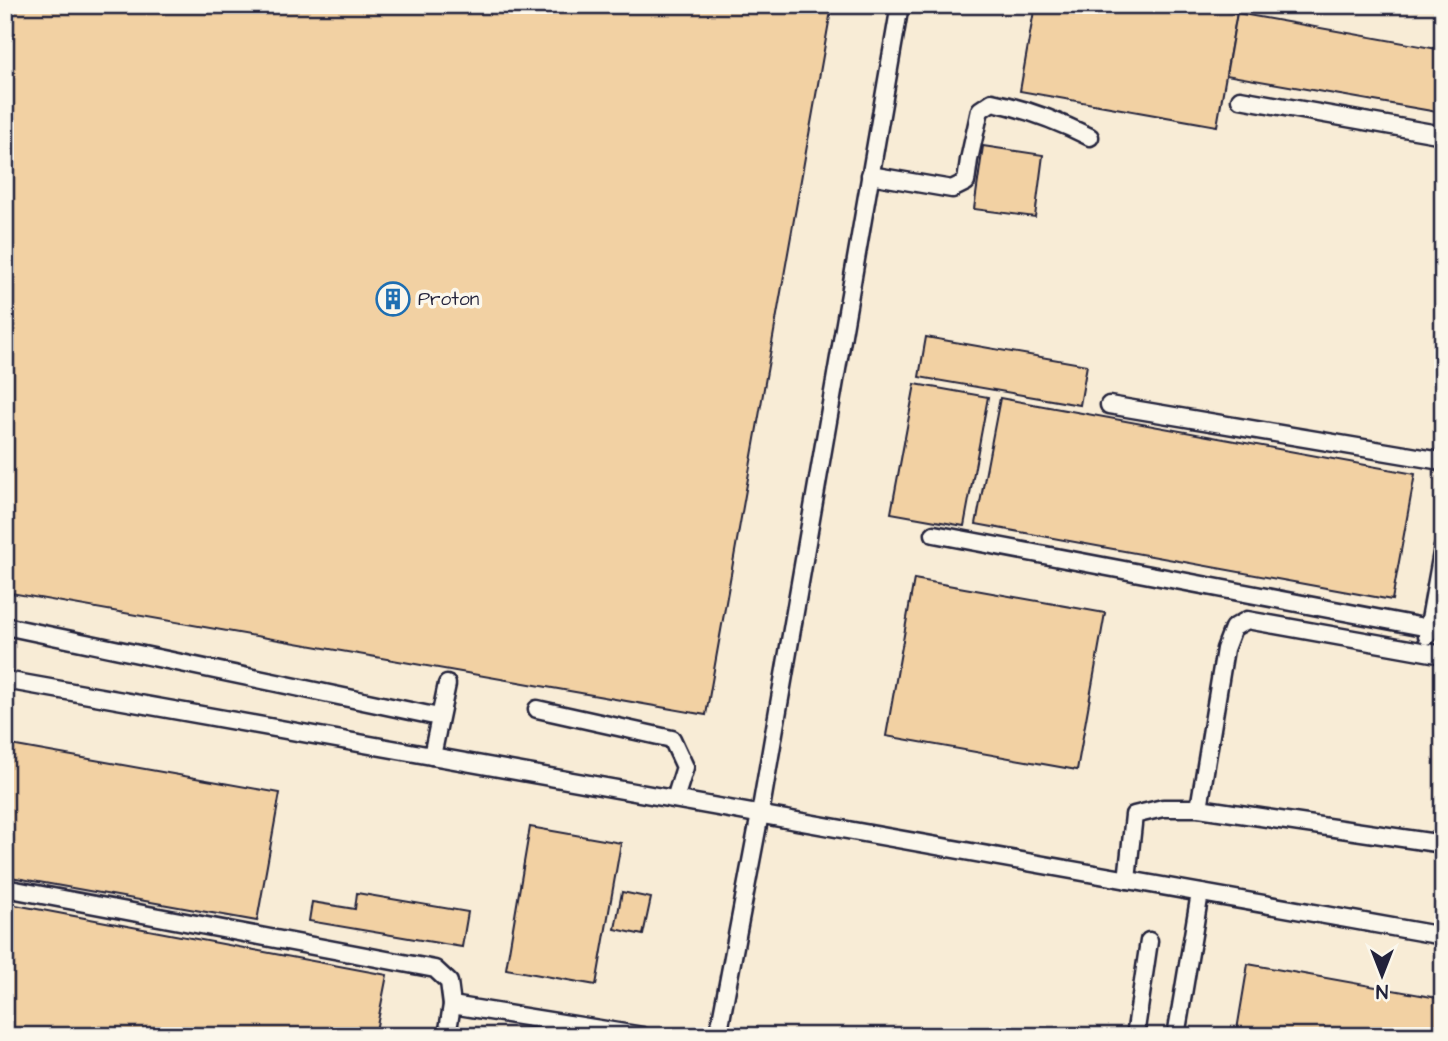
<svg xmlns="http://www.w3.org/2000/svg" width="1448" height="1041" font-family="'Architects Daughter',sans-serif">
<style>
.built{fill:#f8ecd6}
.building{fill:#f2d1a3;stroke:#22223b;stroke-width:2}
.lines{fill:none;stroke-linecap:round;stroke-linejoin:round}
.service-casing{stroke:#22223b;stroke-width:21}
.service{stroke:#fbf7ec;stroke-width:16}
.labels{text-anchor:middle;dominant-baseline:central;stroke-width:7;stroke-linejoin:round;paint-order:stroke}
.poi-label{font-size:19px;fill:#22223b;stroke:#fbf7ec;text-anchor:start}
</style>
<rect width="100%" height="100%" fill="#fbf7ec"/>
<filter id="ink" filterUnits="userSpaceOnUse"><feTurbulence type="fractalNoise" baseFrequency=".0143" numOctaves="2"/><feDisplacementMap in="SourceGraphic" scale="14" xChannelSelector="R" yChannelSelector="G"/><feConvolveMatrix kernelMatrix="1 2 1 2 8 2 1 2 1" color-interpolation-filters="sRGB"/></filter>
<g filter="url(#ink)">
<rect class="built" x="5" y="5" width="1438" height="1031"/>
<g class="building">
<polygon points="5,5 832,5 706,715 5,592"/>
<polygon points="1035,5 1191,5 1237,13 1217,126 1020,91"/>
<polygon points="1237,13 1443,50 1443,113 1226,75"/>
<polygon points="983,146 1043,155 1035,217 974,209"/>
<polygon points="926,337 1087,365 1080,405 919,377"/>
<polygon points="915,384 988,397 964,526 891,513"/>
<polygon points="1000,398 1415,474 1392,600 976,524"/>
<polygon points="914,579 1105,613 1077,770 886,736"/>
<polygon points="5,744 280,793 257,921 5,876"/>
<polygon points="530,827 621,843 596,985 506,969"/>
<polygon points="622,892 651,898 643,935 615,929"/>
<polygon points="357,893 468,912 462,947 309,921 312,902 355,909"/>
<polygon points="5,903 387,975 375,1036 29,1036 5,1031"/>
<polygon points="1248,964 1443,999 1443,1036 1236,1036"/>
</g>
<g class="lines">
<defs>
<g id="service">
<polyline points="1240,99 1443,135"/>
<path d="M870,175L952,189L966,182L969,160L980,110L992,102C1027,109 1058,121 1090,137"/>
<polyline points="1109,405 1441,461 1443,464"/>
<polyline points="934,534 1429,628"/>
<polyline points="5,626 439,717"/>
<polyline points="1427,636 1443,547"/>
<polyline points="5,680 1443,936"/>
<polyline points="537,709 672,739 685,767 675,799"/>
<polyline points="432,756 447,684"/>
<polyline points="1199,808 1225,649 1233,628 1247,620 1443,655"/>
<polyline points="1127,880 1134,815 1163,808 1199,808 1443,844"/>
<polyline points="5,888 435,969 449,982 452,1005 447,1036"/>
<polyline points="452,1005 643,1036"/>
<polyline points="718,1036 760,814 900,5"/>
<polyline points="1135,1036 1149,941"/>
<polyline points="1176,1036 1200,893"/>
</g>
</defs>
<use href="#service" class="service-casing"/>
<use href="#service" class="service"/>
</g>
</g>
<defs>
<symbol id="building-ring" viewBox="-11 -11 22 22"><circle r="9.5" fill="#fbf7ec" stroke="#1f6fb2" stroke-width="1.5"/><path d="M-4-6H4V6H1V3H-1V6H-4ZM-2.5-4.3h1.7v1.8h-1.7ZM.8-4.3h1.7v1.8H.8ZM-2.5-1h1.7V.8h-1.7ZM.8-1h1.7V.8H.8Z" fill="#1f6fb2"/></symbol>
</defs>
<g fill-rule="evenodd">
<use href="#building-ring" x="374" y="280" width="38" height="38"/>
</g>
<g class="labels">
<g class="poi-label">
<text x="418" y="299">Proton</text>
</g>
</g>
<rect width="1448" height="1041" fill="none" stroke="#fbf7ec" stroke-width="28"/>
<rect x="14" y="14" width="1420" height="1013" fill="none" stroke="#22223b" stroke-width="2.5" filter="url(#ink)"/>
<g transform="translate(1382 975) rotate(180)" stroke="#fbf7ec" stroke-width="5" paint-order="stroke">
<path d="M0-5L12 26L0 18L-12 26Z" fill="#22223b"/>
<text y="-10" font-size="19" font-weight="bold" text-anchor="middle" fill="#22223b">N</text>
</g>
</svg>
